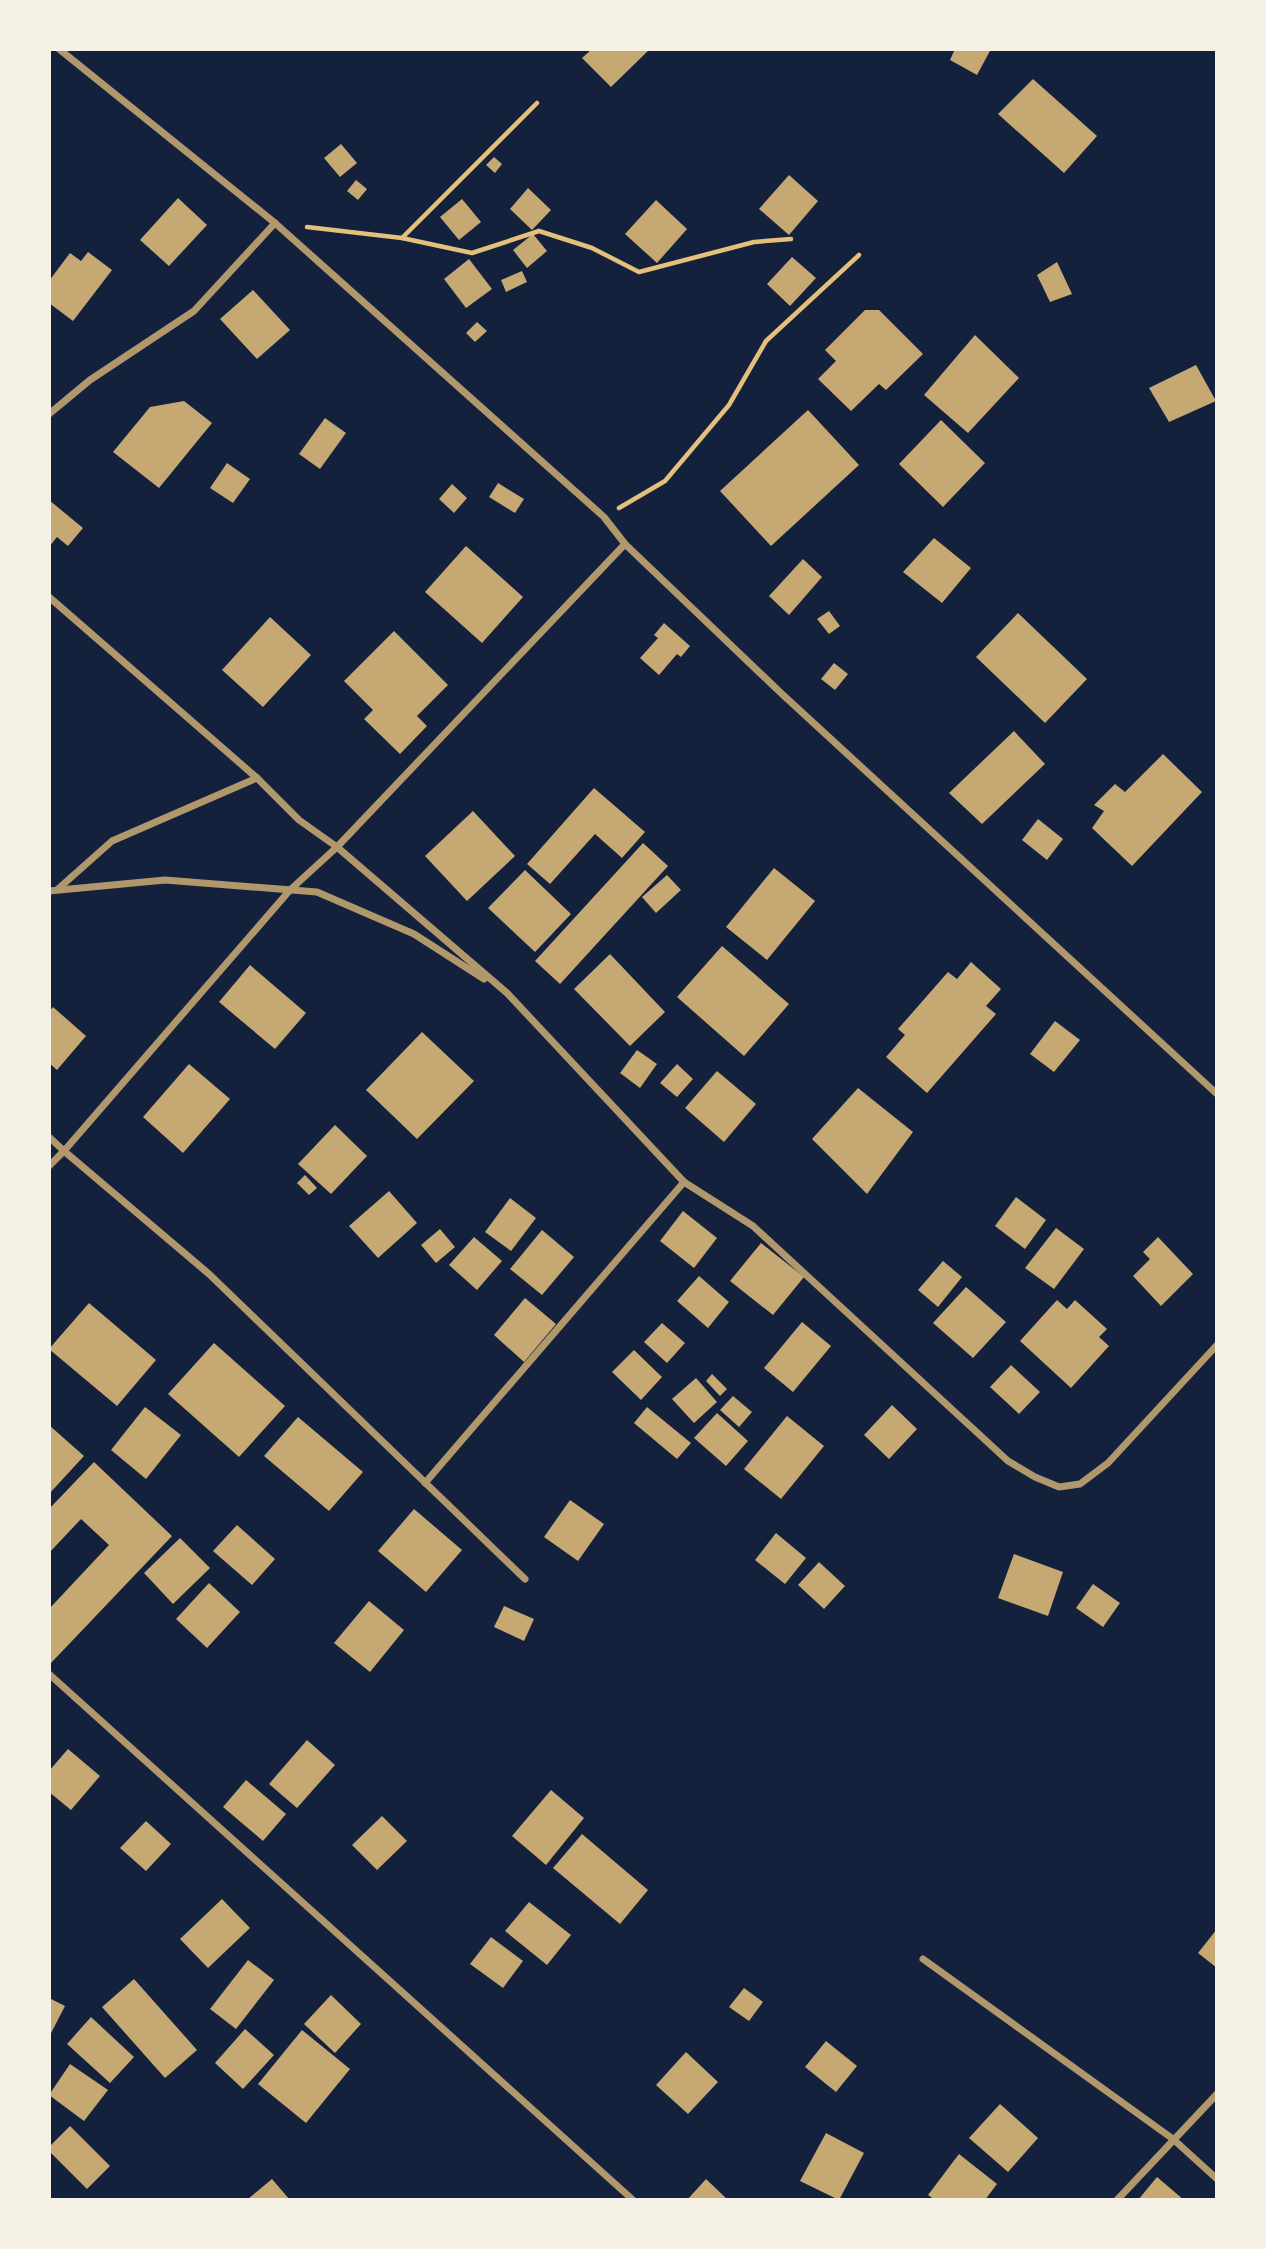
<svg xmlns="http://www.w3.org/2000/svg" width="1266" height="2249" font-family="'Exo 2',sans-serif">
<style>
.building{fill:#c6a872}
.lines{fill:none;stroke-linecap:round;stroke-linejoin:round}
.path{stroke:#e5c07b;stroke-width:4.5}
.minor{stroke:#b1986c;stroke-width:7}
</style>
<rect width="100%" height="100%" fill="#14213d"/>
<g class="building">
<polygon points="592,49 650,49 611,87 582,58"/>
<polygon points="955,49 991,49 977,75 950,60"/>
<polygon points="1033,79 1097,136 1064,173 998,114"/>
<polygon points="341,144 357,163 340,177 324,158"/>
<polygon points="494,157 502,164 495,173 486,165"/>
<polygon points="789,175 818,201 789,235 759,209"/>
<polygon points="356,180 367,189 358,200 347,191"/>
<polygon points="528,188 551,210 532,230 510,209"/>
<polygon points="178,198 207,225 169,266 140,240"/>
<polygon points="462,199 481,222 459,240 440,217"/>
<polygon points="656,200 687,229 657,263 625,234"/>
<polygon points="533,234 547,251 527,268 513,250"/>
<polygon points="88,252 112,270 73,321 49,303 49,281 70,253 81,261"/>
<polygon points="792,257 816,278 790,306 767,284"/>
<polygon points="469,259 492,289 466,308 444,279"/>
<polygon points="1057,262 1072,294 1050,302 1037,275"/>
<polygon points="522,271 527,282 506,292 501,280"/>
<polygon points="253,290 290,330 257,359 220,319"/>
<polygon points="865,310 879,310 923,354 886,390 879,384 851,411 818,379 836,361 825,350"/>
<polygon points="477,322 487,331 475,342 466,333"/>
<polygon points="975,335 1019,378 968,433 924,395"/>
<polygon points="1196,365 1216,401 1169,422 1149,388"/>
<polygon points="184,401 212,423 159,488 113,452 150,407"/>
<polygon points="808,410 859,465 771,546 720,491"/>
<polygon points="325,418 346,433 320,469 299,454"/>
<polygon points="941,420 985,463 943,507 899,464"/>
<polygon points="227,463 250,479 233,503 210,488"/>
<polygon points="498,483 524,499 515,513 489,497"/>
<polygon points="452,484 467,498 454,513 439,499"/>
<polygon points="49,500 83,528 68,546 57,537 49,547"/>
<polygon points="934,538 971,568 942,603 903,572"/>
<polygon points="466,546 523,597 482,643 425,592"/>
<polygon points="803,559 822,577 789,615 769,596"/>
<polygon points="829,611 840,626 829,634 817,619"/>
<polygon points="1018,613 1087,679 1045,723 976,657"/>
<polygon points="270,617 311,655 263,707 222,670"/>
<polygon points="664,623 690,646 681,657 677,654 659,675 640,658 658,638 654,635"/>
<polygon points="394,631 448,685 417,716 427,726 400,754 364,719 373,710 344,681"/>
<polygon points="834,663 848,674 835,690 821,679"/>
<polygon points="1014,731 1045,764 982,824 949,793"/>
<polygon points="1163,754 1202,792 1132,866 1092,828 1104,811 1094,805 1115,784 1125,792"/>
<polygon points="594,788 645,832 622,858 595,834 550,884 527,864"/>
<polygon points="473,811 515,856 467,901 425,856"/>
<polygon points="1038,819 1063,839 1047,860 1022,840"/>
<polygon points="643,843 668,866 560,984 535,961"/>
<polygon points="774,868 815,901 767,960 726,927"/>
<polygon points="525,870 571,914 535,952 488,908"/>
<polygon points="667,875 681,890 656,913 642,897"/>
<polygon points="722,946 789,1004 744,1056 677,997"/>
<polygon points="610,954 665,1012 630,1046 574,989"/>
<polygon points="971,962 1001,989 986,1006 996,1014 927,1093 886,1057 905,1035 898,1029 948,972 957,979"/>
<polygon points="250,965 306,1013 275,1049 219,1002"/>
<polygon points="53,1007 86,1036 57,1070 49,1063 49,1012"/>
<polygon points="1055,1021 1080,1040 1054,1072 1030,1054"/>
<polygon points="422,1032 474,1081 417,1139 366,1090"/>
<polygon points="637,1050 657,1064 640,1088 620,1073"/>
<polygon points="189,1064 230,1099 183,1153 143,1117"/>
<polygon points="677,1064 693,1079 677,1097 660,1083"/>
<polygon points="717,1071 756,1104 724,1142 685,1108"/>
<polygon points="858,1088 913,1132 867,1194 812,1139"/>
<polygon points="335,1125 367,1156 331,1194 298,1164"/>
<polygon points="305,1175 317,1188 309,1195 297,1183"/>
<polygon points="389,1191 417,1223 378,1258 349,1226"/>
<polygon points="1016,1197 1046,1220 1025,1249 995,1226"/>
<polygon points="510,1198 536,1218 511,1251 485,1232"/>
<polygon points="683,1211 717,1238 694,1268 660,1241"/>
<polygon points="1056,1228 1084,1249 1054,1289 1025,1268"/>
<polygon points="440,1229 455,1247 436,1263 421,1245"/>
<polygon points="542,1230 574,1257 542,1295 510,1269"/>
<polygon points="474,1237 502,1261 477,1290 449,1265"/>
<polygon points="1158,1237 1193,1274 1161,1306 1133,1276 1150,1259 1143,1252"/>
<polygon points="761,1243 804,1277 773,1315 730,1281"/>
<polygon points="943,1261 962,1277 938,1307 918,1290"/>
<polygon points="699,1276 729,1302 708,1328 677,1301"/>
<polygon points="966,1287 1006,1322 973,1358 933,1323"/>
<polygon points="525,1298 556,1324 524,1362 494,1335"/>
<polygon points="1057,1300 1067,1309 1075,1300 1107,1329 1099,1337 1109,1346 1071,1388 1020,1341"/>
<polygon points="89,1303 156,1360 117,1406 49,1349"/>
<polygon points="802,1322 831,1346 793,1392 764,1368"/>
<polygon points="662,1323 685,1343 667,1363 644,1342"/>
<polygon points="214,1343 285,1406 239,1457 168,1394"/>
<polygon points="634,1350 662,1377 641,1400 612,1372"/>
<polygon points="1011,1365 1040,1392 1019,1414 990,1387"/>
<polygon points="712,1374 727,1389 720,1396 706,1381"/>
<polygon points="696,1378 717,1402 694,1423 672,1399"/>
<polygon points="733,1396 752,1412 739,1427 720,1410"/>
<polygon points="892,1405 917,1429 889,1459 864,1435"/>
<polygon points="145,1407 181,1435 146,1479 111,1450"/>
<polygon points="647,1407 691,1443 677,1459 634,1423"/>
<polygon points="717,1413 748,1441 726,1466 694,1438"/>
<polygon points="787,1416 824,1446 781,1499 744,1469"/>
<polygon points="298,1417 363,1472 329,1511 264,1456"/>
<polygon points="49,1425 84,1456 49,1494"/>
<polygon points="94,1462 172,1536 51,1663 49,1609 109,1545 81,1519 49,1553 49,1509"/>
<polygon points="570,1500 604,1524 578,1561 544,1537"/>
<polygon points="414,1509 462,1550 426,1592 378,1551"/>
<polygon points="237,1525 275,1559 252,1585 213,1551"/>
<polygon points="776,1533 806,1558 785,1584 755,1560"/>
<polygon points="180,1538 210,1568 173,1604 144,1573"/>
<polygon points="1014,1554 1063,1572 1048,1616 998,1598"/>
<polygon points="819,1562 845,1586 824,1609 798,1585"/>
<polygon points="209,1583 240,1612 207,1648 176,1619"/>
<polygon points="1093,1584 1120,1603 1103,1627 1076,1608"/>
<polygon points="369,1601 404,1630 370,1672 334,1643"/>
<polygon points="504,1606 534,1619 524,1641 494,1627"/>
<polygon points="307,1740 335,1765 297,1808 269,1784"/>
<polygon points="68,1749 100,1776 71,1810 49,1792 49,1771"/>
<polygon points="246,1780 286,1814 263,1841 223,1807"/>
<polygon points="551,1790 584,1818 546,1865 512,1836"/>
<polygon points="382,1816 407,1841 377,1870 352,1845"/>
<polygon points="146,1821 171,1844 146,1871 120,1848"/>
<polygon points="582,1834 648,1890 620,1924 553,1868"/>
<polygon points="222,1899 250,1928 208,1968 180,1939"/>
<polygon points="529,1902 571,1935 547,1965 505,1931"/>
<polygon points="1217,1929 1217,1968 1198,1953"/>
<polygon points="491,1937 523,1961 503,1988 470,1964"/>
<polygon points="248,1960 274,1980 236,2029 210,2009"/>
<polygon points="134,1979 197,2050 165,2078 102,2007"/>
<polygon points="744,1988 763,2002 749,2021 729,2007"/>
<polygon points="331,1995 361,2024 335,2053 304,2024"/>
<polygon points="49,1998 65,2006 49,2037"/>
<polygon points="91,2017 134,2057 110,2083 67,2044"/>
<polygon points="245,2029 274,2055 243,2089 215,2063"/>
<polygon points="302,2030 350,2069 306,2123 258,2084"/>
<polygon points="826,2041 857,2066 836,2092 805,2067"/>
<polygon points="686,2052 718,2082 688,2114 656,2085"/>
<polygon points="70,2064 108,2090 84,2121 49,2095"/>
<polygon points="1000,2104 1038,2138 1008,2172 969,2138"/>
<polygon points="70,2126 110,2166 87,2189 49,2151 49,2147"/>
<polygon points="826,2133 864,2153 839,2200 800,2181"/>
<polygon points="959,2154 997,2184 985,2200 935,2200 928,2195"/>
<polygon points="1157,2177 1184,2200 1138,2200"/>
<polygon points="272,2179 290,2200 249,2200 248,2199"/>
<polygon points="706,2179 728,2200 687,2200"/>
</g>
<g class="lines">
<g class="path">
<polyline points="307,227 402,238 537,103"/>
<polyline points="402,238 472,253 539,231 592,248 639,272 754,242 791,239"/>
<polyline points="619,508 665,481 729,405 766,341 859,255"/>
</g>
<g class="minor">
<polyline points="59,49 275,223 604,517 625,544 782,694 1217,1094"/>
<polyline points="49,414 90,380 194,311 275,223"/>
<polyline points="49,597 257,778 299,820 337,847 507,993 684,1182 753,1226 1008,1461 1035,1477 1059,1487 1080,1484 1108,1463 1217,1345"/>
<polyline points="58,889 112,841 257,778"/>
<polyline points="49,891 165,880 317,892 414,934 484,979"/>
<polyline points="49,1137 64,1151 49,1166"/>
<polyline points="425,1483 684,1182"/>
<polyline points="525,1579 209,1274 64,1151 290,890 337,847 625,544"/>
<polyline points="49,1674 633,2200"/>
<polyline points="923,1959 1173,2139 1217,2179"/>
<polyline points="1117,2200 1217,2094"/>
</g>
</g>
<rect width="1266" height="2249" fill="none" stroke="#f6f1e7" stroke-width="102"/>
</svg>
